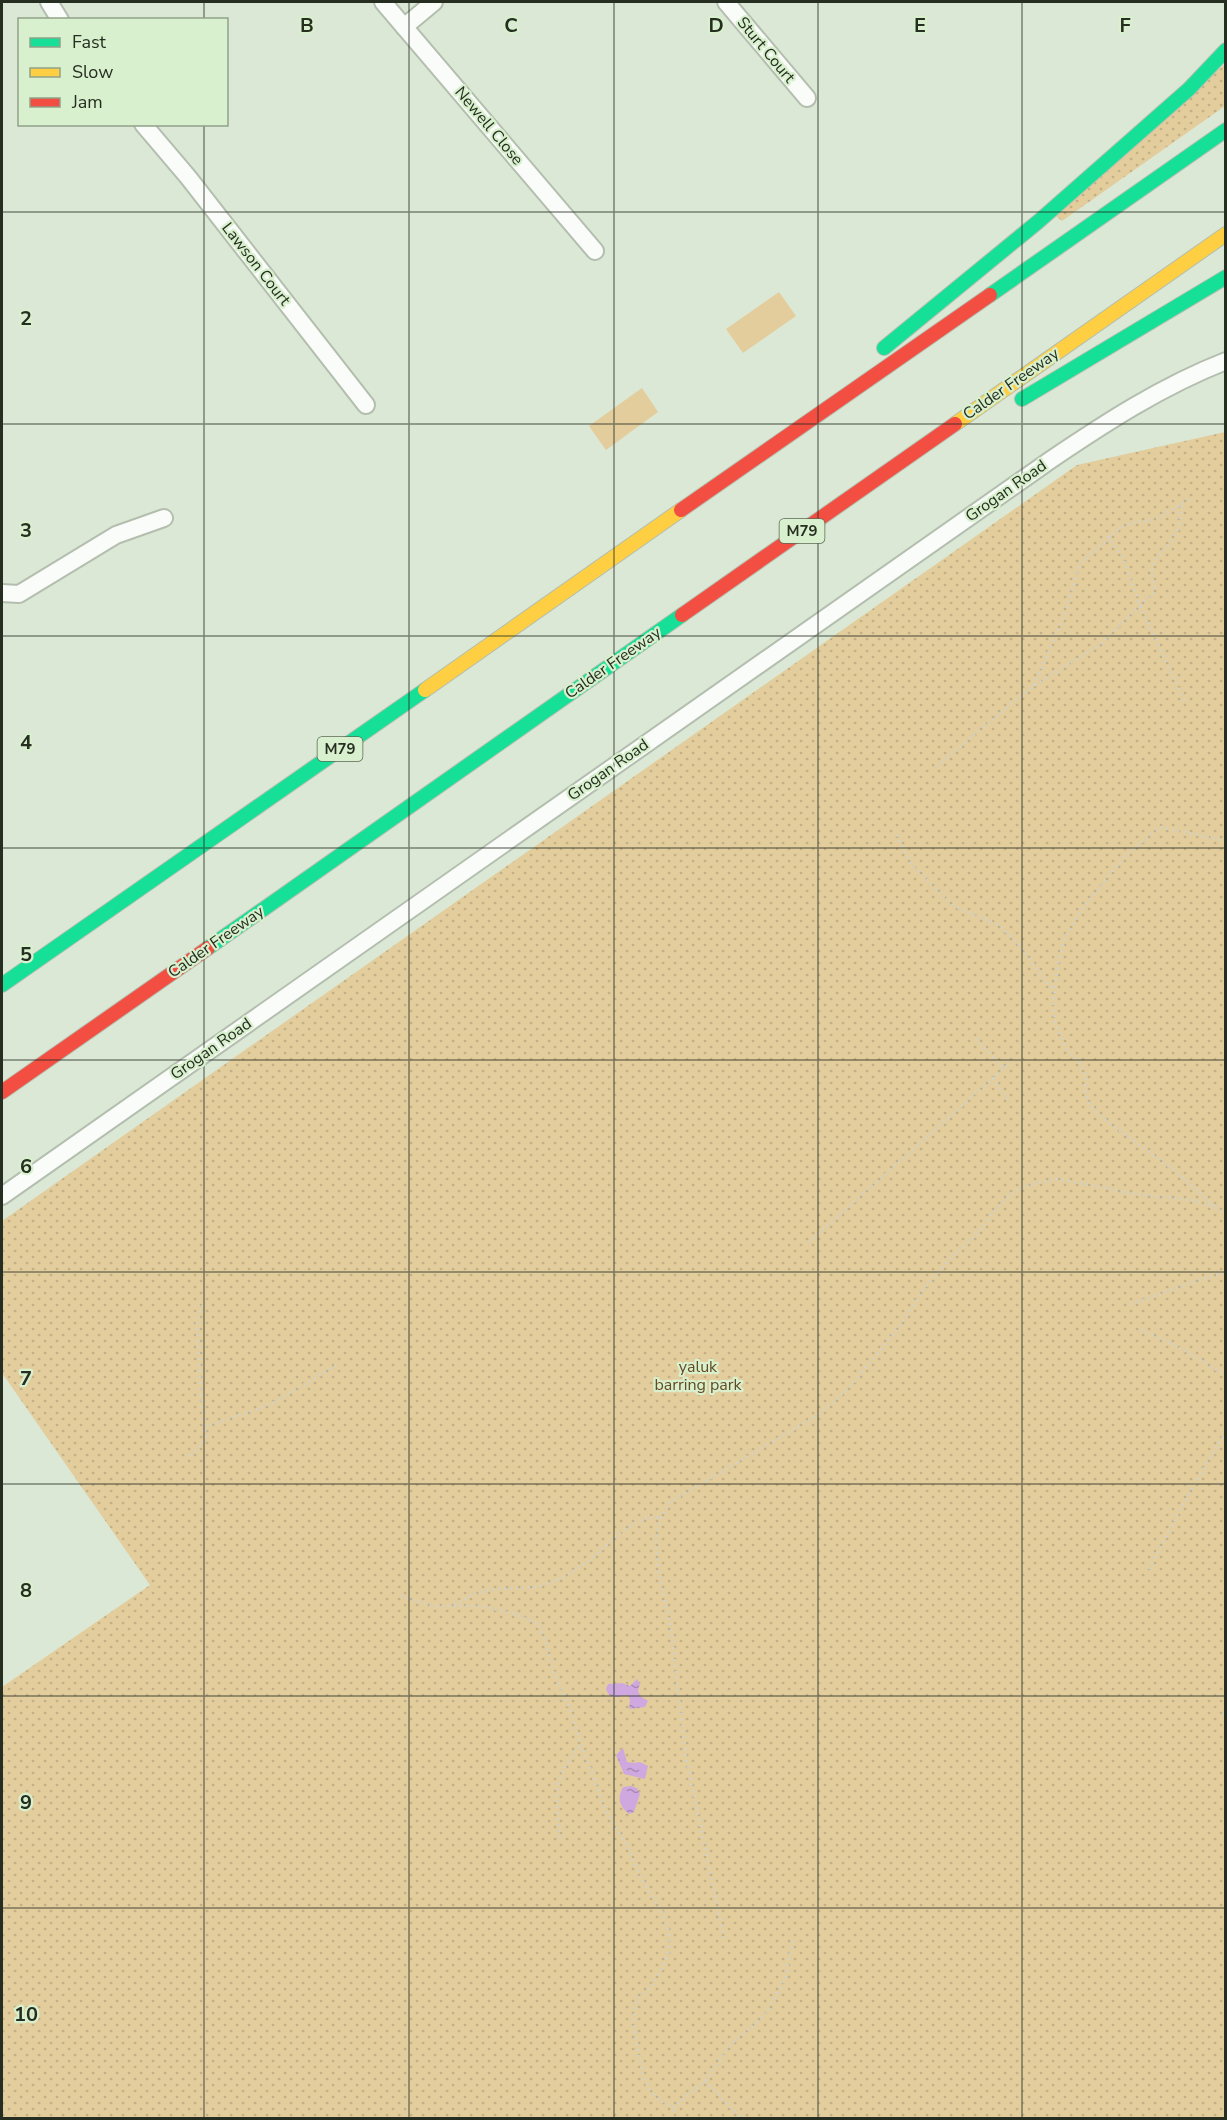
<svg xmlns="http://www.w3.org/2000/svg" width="1227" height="2120" font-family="'Nunito Sans',sans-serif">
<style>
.green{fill:url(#green-dots)}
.pitch{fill:#e3cd9c}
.water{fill:url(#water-ripples)}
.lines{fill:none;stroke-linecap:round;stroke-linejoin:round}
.street-casing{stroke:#b4beaf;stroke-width:20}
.fast-casing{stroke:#b4beaf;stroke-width:16}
.slow-casing{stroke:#b4beaf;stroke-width:16}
.jam-casing{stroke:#b4beaf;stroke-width:16}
.path{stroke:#cfd3cd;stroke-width:3;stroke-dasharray:1.5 4.5;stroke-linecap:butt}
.street{stroke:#fafcf9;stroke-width:16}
.fast{stroke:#16e098;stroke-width:14}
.slow{stroke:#ffcf43;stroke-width:14}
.jam{stroke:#f24e42;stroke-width:14}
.grid{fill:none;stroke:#252e21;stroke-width:1.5;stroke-opacity:0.55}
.labels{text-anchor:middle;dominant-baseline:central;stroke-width:4.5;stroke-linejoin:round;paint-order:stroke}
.shield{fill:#d8f0cd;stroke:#5b6855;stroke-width:1.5}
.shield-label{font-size:15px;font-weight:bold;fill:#252e21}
.street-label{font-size:16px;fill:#252e21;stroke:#d8f0cd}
.park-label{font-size:16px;fill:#654a22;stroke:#d8f0cd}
.grid-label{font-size:20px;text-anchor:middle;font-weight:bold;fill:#252e21;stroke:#d8f0cd;stroke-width:4.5;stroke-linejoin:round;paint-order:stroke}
</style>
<defs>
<pattern id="green-dots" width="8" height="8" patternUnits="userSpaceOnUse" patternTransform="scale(1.5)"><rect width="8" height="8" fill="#e3cd9c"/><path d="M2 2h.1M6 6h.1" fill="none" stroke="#c3b086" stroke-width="1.8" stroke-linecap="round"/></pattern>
<pattern id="water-ripples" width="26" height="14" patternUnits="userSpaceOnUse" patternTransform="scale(1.5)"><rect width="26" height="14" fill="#cfa8df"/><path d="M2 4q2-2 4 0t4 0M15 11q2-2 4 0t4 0" fill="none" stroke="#a889b4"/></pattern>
</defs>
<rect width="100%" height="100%" fill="#dbe8d5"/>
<g class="green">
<polygon points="1225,64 1225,106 1062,221 1056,216"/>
<polygon points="1225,432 1225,2118 2,2118 2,1687 150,1585 2,1373 2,1221 1077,465"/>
</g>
<g class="pitch">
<polygon points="779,292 796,316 743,353 726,329"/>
<polygon points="642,388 658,412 606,450 589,426"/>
</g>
<g class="water">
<polygon points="637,1679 640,1684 638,1691 640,1696 648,1701 645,1707 629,1709 630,1700 628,1695 616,1697 609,1695 606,1689 608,1684 622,1683 630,1686"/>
<polygon points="623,1748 627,1762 634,1763 640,1762 648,1766 645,1779 624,1774 616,1755"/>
<path d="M631,1786L637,1788L640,1794L634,1812L629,1814C619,1806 617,1798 623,1787Z"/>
</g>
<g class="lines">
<defs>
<g id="street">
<polyline points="49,2 60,20"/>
<polyline points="383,2 595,251"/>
<polyline points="726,2 807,98"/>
<polyline points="404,27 434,2"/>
<polyline points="143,124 188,177 366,405"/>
<polyline points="2,593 19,594 116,535 164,518"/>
<path d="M2,1196L1049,461C1105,423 1162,386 1226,361"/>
</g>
<g id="fast">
<polyline points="990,295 1226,130"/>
<polyline points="884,348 1039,221 1189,89 1226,50"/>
<polyline points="1022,399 1226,277"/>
<polyline points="208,948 682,615"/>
<polyline points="2,985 425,690"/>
</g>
<g id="slow">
<polyline points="955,424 1226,234"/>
<polyline points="425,690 681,510"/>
</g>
<g id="jam">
<polyline points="681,510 990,295"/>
<polyline points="682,615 955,424"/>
<polyline points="2,1092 208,948"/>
</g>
</defs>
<use href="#street" class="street-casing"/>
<use href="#fast" class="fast-casing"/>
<use href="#slow" class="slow-casing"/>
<use href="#jam" class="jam-casing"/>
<g class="path">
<polyline points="1108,536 1123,558 1140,606 1185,702"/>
<path d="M1035,685L1100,645L1155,591C1146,554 1158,563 1174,537C1180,527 1181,516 1181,504"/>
<polyline points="937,766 1034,685 1066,612 1078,569 1083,561 1120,528 1130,523 1154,520 1189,500"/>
<polyline points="897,835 909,861 940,893 956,907 999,925 1020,946 1054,992"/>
<polyline points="976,1039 1003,1068"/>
<polyline points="993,1078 1009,1101"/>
<polyline points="1214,1206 1179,1174 1099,1115 1089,1103 1085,1090 1086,1076 1079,1063 1065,1046 1055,1022 1053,1005 1058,963 1066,935 1082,909 1124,857 1160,827 1226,841"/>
<polyline points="809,1242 1011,1062"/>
<polyline points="1131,1304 1226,1271"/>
<polyline points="1141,1330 1176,1346 1226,1375"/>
<polyline points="205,1427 267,1406 337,1365"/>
<polyline points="191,1456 206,1438 201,1393 197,1323 203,1305"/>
<polyline points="1149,1569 1182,1506 1226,1431"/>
<polyline points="401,1596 432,1606 482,1606 514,1614 537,1623 544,1636 551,1665 571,1712 581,1744 606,1811 628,1847 640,1876 662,1912 669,1932 669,1951 663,1967 652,1985 638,1999 634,2013 634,2029 644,2080 653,2094 665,2104 674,2107 705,2081 731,2044 756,2023 767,2011 785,1979 793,1938"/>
<polyline points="454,1605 476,1593 497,1589 537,1587 563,1578 587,1562 626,1528 645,1518 661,1517"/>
<polyline points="1223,1715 1226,1711"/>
<path d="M560,1838C556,1791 550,1784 581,1744"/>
<polyline points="724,1938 686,1758 671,1630 658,1569 656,1542 657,1531 661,1517 670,1502 818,1415 851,1386 901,1324 924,1289 948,1261 973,1238 997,1208 1016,1190 1037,1183 1057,1179 1107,1188 1126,1193 1192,1200 1214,1207 1226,1214"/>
<polyline points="705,2081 741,2118"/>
<polyline points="672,2118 674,2107"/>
</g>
<use href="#street" class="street"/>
<use href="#fast" class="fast"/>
<use href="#slow" class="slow"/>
<use href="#jam" class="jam"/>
</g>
<path class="grid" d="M204,2V20M409,2V2118M614,2V2118M818,2V2118M1022,2V2118M204,124V2118M2,212H1226M2,424H1226M2,636H1226M2,848H1226M2,1060H1226M2,1272H1226M2,1484H1226M2,1696H1226M2,1908H1226"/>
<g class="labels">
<g class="shield">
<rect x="779.5" y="519" width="45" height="24" rx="4.5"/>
<rect x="317.5" y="737" width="45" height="24" rx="4.5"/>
</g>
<g class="shield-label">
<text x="802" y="531">M79</text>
<text x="340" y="749">M79</text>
</g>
<g class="street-label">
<text transform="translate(766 50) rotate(50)">Sturt Court</text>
<text transform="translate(489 126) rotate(50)">Newell Close</text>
<text transform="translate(256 264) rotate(52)">Lawson Court</text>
<text transform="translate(1011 384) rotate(-35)">Calder Freeway</text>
<text transform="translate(1006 491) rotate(-35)">Grogan Road</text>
<text transform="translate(613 663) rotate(-35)">Calder Freeway</text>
<text transform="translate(608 770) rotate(-35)">Grogan Road</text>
<text transform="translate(216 942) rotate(-35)">Calder Freeway</text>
<text transform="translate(211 1049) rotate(-35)">Grogan Road</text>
</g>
<g class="park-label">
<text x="698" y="1367">yaluk<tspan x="698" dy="18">barring park</tspan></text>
</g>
</g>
<g class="grid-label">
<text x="307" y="32">B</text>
<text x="511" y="32">C</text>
<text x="716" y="32">D</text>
<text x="920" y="32">E</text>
<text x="1125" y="32">F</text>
<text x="26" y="325">2</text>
<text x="26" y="537">3</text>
<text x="26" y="749">4</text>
<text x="26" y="961">5</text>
<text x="26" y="1173">6</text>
<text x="26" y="1385">7</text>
<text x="26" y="1597">8</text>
<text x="26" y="1809">9</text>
<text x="26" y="2021">10</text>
</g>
<rect width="1227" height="2120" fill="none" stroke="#252e21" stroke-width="6"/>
<rect x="18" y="18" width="210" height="108" fill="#d8f0cd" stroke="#90a288" stroke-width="1.5"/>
<rect x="30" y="38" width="30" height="9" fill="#16e098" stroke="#90a288" stroke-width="1.5"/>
<text x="72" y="48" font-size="18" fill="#252e21">Fast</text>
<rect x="30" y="68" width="30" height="9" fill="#ffcf43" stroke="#90a288" stroke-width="1.5"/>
<text x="72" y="78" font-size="18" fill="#252e21">Slow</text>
<rect x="30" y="98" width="30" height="9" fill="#f24e42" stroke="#90a288" stroke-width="1.5"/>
<text x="72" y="108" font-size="18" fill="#252e21">Jam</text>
</svg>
